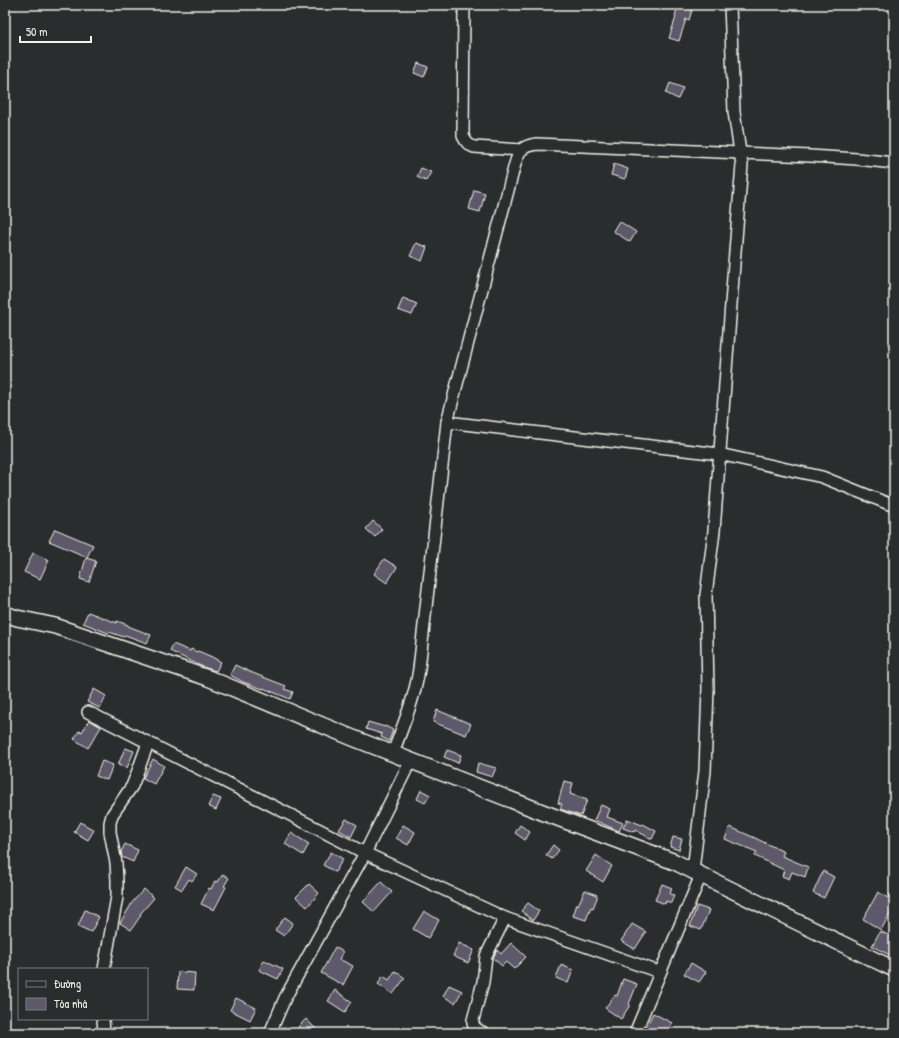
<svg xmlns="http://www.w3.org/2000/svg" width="899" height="1038" font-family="'Patrick Hand',sans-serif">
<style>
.building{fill:#5d596a;stroke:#f4f1e8}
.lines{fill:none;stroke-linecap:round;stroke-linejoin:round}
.street-casing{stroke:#f4f1e8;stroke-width:14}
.secondary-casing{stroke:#f4f1e8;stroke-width:18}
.street{stroke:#2a2d2e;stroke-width:11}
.secondary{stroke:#2a2d2e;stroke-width:15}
</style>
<rect width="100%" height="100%" fill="#2a2d2e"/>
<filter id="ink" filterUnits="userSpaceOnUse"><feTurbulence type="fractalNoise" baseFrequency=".025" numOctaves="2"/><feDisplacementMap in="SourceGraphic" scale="8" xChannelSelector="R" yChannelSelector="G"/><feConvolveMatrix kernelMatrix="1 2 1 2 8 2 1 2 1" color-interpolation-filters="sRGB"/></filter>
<g filter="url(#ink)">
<g class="building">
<polygon points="678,5 689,5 688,9 692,10 689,20 686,19 679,41 669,38 676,17 675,16"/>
<polygon points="418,63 428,67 424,77 414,73"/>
<polygon points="670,83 683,88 678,99 666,93"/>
<polygon points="614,164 628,169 625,179 611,175"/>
<polygon points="421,168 431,172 426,181 417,177"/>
<polygon points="474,190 485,193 480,212 469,209"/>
<polygon points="619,221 636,232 630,242 613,231"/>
<polygon points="416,243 427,247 422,261 410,256"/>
<polygon points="403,298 417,304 412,315 398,310"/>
<polygon points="373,521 382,529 375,537 366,529"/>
<polygon points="55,529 93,545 87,557 49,541"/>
<polygon points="33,553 49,560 40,579 24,572"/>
<polygon points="86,558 96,561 89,582 80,579"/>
<polygon points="384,559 397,567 387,583 374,574"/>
<polygon points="88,612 117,623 117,621 128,625 128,626 151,635 147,643 125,635 124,637 109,632 108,633 83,623"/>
<polygon points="173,644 190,651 191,649 197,652 198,651 212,657 221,662 216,671 203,667 170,651"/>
<polygon points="235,665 250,672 286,686 284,689 293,692 290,699 263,688 263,689 243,682 230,675"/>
<polygon points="94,689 106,696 100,708 87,702"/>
<polygon points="437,710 471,724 466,735 433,722"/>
<polygon points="89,720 101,727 88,748 74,739 79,731 82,732"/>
<polygon points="368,722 385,727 385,726 393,730 389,741 381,737 382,734 366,729"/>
<polygon points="125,748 134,751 127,768 118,765"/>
<polygon points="447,750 461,755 458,763 444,757"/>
<polygon points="153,759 164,766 154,784 143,778"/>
<polygon points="102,761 113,765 107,780 96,776"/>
<polygon points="478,763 496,768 492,777 476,772"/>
<polygon points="564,781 573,783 570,794 587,800 581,816 560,809 562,804 558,803"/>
<polygon points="421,790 430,795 425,803 417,799"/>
<polygon points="213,796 221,799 216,810 208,806"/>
<polygon points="601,805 610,809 607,817 623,823 619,831 594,820"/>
<polygon points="346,819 357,825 351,837 339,830"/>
<polygon points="627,819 642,825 643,824 656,831 652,839 635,830 634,832 623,828"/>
<polygon points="80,822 94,830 88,840 74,832"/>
<polygon points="403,825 415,832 408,845 396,838"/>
<polygon points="520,825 530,832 525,840 515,833"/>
<polygon points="730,827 755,838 784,852 782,856 808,867 805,877 792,872 789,879 782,876 784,870 755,856 757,852 725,839"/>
<polygon points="291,833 309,844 303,855 285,844"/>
<polygon points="673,837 682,839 679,850 670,847"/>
<polygon points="125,844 138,850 133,862 122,857 121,852"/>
<polygon points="553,845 559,850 552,859 546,855"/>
<polygon points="331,852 343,859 335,872 323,865"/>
<polygon points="596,855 612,866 603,882 586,871"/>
<polygon points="186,867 197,874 192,881 189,879 182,890 175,886"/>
<polygon points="823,871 834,877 824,898 813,893"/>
<polygon points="223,874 229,878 224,886 226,887 214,910 201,904 209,888 211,889 215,881 218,882"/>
<polygon points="381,882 392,892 374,912 363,902"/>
<polygon points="309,884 319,893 307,907 296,897"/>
<polygon points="662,884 672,888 670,894 674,895 671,903 666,901 665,904 655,900"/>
<polygon points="894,886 894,914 891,912 881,930 863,919 878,892 888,898"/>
<polygon points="144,889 154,898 140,914 141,915 131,930 120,923 131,905 131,904"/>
<polygon points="585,890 597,895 597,898 593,908 591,907 586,920 573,916 577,904 578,905"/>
<polygon points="528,903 539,911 533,920 521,911"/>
<polygon points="697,906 709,910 701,930 690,926"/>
<polygon points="85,910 99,917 91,932 78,926"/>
<polygon points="424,911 439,920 428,938 413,929"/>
<polygon points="285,917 293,923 284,936 275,930"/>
<polygon points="632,924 646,932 635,949 621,941"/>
<polygon points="880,931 894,938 894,957 872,946"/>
<polygon points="459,943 474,950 468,963 453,956"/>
<polygon points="511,943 526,957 514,969 506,962 502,966 493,958 497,950 501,954"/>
<polygon points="335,947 343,952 339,959 353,966 343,985 321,973"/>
<polygon points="264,960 283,969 278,979 259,970"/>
<polygon points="691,963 706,972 699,982 684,974"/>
<polygon points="561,965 573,970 568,983 556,978"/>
<polygon points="395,971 405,978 393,994 378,984 383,976 389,980"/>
<polygon points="178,972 195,973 194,990 177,989"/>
<polygon points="623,979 637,984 629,1004 630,1005 621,1019 605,1008 615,995 617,996"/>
<polygon points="449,985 462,991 455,1003 443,996"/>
<polygon points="335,990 352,1002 345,1012 328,1001"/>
<polygon points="236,998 256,1008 250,1020 230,1010"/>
<polygon points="653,1013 672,1023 667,1033 643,1033"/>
<polygon points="306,1019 320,1033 303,1033 298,1027"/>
</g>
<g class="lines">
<defs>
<g id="street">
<path d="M464,5L463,136C466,142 468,145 474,147L521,150"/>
<polyline points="447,422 719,454 822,477 894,506"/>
<polyline points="88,712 365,853 505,918 659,972"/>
<path d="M393,753C403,725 415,698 419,669L447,422L515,164C519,150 522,146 537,144L810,156L857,159L894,163"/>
<polyline points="693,870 705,771 708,689 706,595 714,531 734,264 741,177 742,165 740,152 734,112 732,55 730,5"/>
<polyline points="104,969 117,897 117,880 116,863 110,832 110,823 112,815 132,786 136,776 148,743"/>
<polyline points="103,1019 104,1033"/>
<polyline points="270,1033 285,998 365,853 411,760"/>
<path d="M484,1033C478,1030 472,1028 473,1020L483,982L486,956L505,918"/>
<polyline points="635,1033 701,875"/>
</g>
<polyline id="secondary" points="5,614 17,618 55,626 208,678 353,738 542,812 675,862 701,875 875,960 894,969"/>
</defs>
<use href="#street" class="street-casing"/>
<use href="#secondary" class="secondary-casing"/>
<use href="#street" class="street"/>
<use href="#secondary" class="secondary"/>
</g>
</g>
<rect width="899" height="1038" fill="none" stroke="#2a2d2e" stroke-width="20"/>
<rect x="10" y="10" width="879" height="1018" fill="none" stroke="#f4f1e8" stroke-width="1.5" filter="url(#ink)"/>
<rect x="18" y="968" width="130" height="52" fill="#2a2d2e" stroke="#7b7b78"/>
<rect x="26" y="981" width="20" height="6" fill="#2a2d2e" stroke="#7b7b78"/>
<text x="54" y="988" font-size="12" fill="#f4f1e8">Đường</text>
<rect x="26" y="998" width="20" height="12" fill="#5d596a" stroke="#7b7b78"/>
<text x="54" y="1008" font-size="12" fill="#f4f1e8">Tòa nhà</text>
<path d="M20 36v6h71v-6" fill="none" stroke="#f4f1e8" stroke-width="2"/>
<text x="26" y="36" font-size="12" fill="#f4f1e8" stroke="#2a2d2e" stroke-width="3" paint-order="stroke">50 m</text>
</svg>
